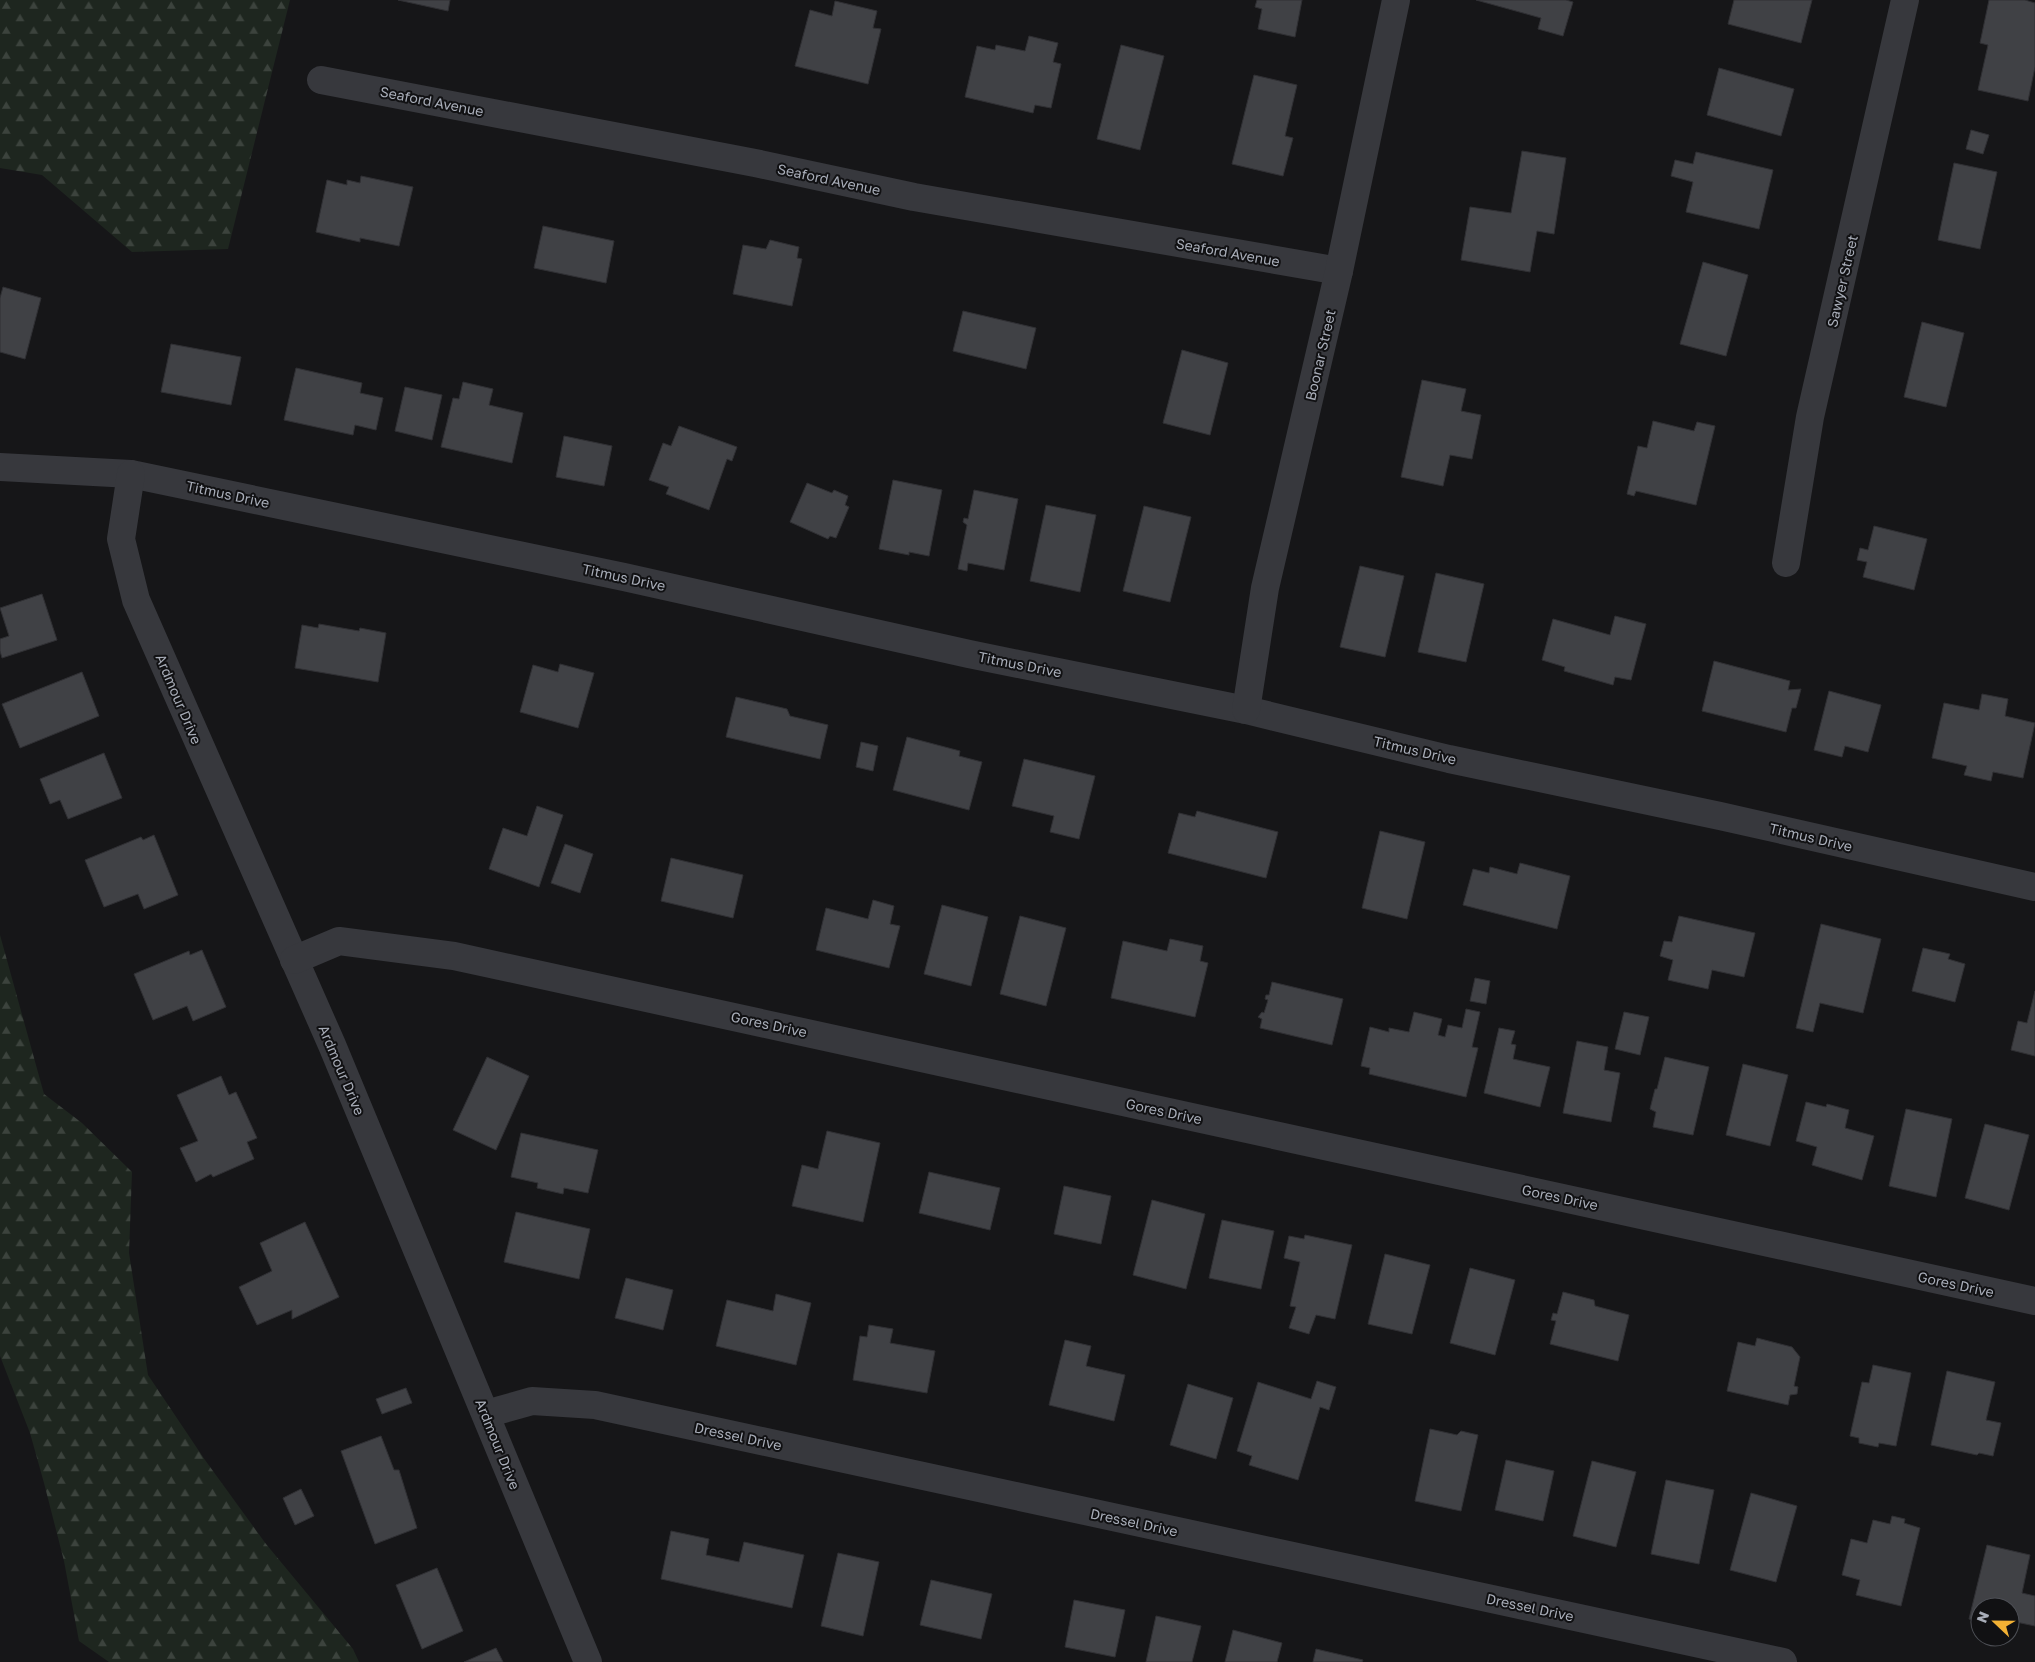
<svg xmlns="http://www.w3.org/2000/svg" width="2035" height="1662" font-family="'Golos Text',sans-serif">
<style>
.forest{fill:url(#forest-firs)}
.building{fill:#404145;stroke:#303034}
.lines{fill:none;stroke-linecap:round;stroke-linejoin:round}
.minor{stroke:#37383d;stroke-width:28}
.labels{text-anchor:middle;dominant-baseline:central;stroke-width:4;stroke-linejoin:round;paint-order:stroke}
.street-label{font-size:14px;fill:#a8adb8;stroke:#111113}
</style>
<defs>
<pattern id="forest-firs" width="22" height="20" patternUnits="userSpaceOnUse" patternTransform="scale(1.25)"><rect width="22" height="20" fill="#1e261f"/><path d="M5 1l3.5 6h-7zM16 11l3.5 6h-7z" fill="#3c433d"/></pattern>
</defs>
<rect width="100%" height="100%" fill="#161618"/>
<g class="forest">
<polygon points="0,0 290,0 228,249 132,252 42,175 0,168"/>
<polygon points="0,935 44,1094 82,1123 132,1172 129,1253 148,1375 205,1460 266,1544 353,1649 359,1662 109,1662 79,1641 64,1561 44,1483 30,1433 0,1356"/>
</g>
<g class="building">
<polygon points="398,0 450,0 448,11"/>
<polygon points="1257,0 1302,0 1295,37 1258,29 1262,9 1255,7"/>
<polygon points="1476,0 1566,0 1573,2 1563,36 1538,29 1541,18"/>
<polygon points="1734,0 1812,0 1801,43 1728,24"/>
<polygon points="1989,0 2025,0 2035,3 2035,67 2028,101 1978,90 1988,45 1980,43"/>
<polygon points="835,1 877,11 873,28 881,29 868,84 795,66 810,10 832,16"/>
<polygon points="1029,36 1058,43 1053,62 1061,64 1051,108 1035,105 1033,113 965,97 977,46 995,50 996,45 1025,51"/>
<polygon points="1121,45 1164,56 1140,150 1097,139"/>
<polygon points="1719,68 1794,89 1781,136 1707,115"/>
<polygon points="1254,75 1297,85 1285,136 1293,138 1283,176 1232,164"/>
<polygon points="1971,130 1989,135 1983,154 1966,149"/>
<polygon points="1522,151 1566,158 1554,234 1537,231 1530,272 1461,260 1470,207 1511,213"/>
<polygon points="1696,152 1773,170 1759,229 1686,212 1693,182 1671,176 1675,160 1693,164"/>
<polygon points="1954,163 1997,172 1980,249 1938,240"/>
<polygon points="361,176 413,187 399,246 360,238 360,242 316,232 327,180 347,185 347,180 360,183"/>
<polygon points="543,226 614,241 606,283 534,268"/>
<polygon points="770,240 799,247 797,258 802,259 792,306 733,294 743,245 766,249"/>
<polygon points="1703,262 1748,275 1726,356 1680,344"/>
<polygon points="3,287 41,298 25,359 0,352 0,298"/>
<polygon points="963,311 1036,328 1026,369 953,351"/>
<polygon points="1922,322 1964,333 1946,407 1904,397"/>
<polygon points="171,344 241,357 231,405 161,392"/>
<polygon points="1182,350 1228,363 1210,435 1163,423"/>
<polygon points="296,368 362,383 360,393 383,398 376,430 355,425 353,435 284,420"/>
<polygon points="1422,380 1466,389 1461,411 1481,415 1472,459 1450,455 1443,486 1401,477"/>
<polygon points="463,382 493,389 489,405 523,413 512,463 441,447 453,398 459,399"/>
<polygon points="405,387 442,395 432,440 395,431"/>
<polygon points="1653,421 1694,431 1697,422 1715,426 1696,505 1636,491 1634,496 1627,494 1638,446 1647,448"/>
<polygon points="679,426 737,447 732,461 727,459 709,510 666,494 669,487 649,480 663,443 671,446"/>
<polygon points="564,436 612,446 604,486 556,477"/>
<polygon points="893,480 942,490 929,556 909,552 909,555 879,549"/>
<polygon points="807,483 832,493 834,490 848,496 845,505 849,507 836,538 830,536 828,539 790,522"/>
<polygon points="974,490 1018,499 1004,570 968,563 967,571 958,569 967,525 963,522 964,518 968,519"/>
<polygon points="1046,505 1096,515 1080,592 1030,581"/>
<polygon points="1144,506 1191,517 1170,602 1123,591"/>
<polygon points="1874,526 1927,539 1914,590 1863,577 1867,562 1857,560 1860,548 1868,550"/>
<polygon points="1360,566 1404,576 1385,657 1340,647"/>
<polygon points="1436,573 1484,584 1466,662 1418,652"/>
<polygon points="42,594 57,640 2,658 0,651 0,639 9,636 0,608"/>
<polygon points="1615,616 1646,624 1631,680 1615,677 1613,685 1564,671 1565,667 1542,660 1553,619 1610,635"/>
<polygon points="319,624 359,631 360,628 386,633 378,682 295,668 302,625 318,628"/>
<polygon points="1714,661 1790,681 1788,690 1801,689 1796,708 1792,708 1786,732 1702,711"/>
<polygon points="560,664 594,673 578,728 520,712 533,665 558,672"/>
<polygon points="82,672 99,716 20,748 2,704"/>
<polygon points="1829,691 1881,705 1868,752 1845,746 1842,757 1814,750"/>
<polygon points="1982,694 2008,699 2005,716 2035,723 2023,778 1993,772 1991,781 1964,775 1967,766 1932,758 1944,703 1979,710"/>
<polygon points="736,697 787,709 790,716 828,725 820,759 726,737"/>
<polygon points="907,737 960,751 959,756 982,762 969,810 893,790"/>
<polygon points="861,742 878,746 873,771 856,767"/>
<polygon points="104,753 122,798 68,819 60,800 50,804 40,779"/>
<polygon points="1024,759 1095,776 1079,839 1050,832 1054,816 1012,806"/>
<polygon points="537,806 563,815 539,887 489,869 503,828 527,836"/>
<polygon points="1197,811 1278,832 1266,878 1168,853 1179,813 1195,817"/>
<polygon points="1380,831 1425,842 1407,919 1362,908"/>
<polygon points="154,835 178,895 144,909 138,894 104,907 85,860 141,837 143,840"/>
<polygon points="565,844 593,854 580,893 551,883"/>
<polygon points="671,858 743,875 733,918 661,901"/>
<polygon points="1520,863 1570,876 1557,929 1463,905 1473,869 1489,873 1490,867 1517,874"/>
<polygon points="873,900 894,906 890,924 900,926 889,968 816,950 826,908 868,919"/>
<polygon points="942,905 988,917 971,986 924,974"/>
<polygon points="1020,916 1066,928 1046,1006 1000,994"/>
<polygon points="1679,916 1755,933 1744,977 1712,970 1708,989 1668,980 1673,960 1660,956 1664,941 1672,942"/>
<polygon points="1821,924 1881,939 1863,1013 1820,1003 1813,1032 1796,1028"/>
<polygon points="1170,939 1203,946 1200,961 1208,963 1195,1017 1111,998 1123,941 1167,951"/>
<polygon points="1923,948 1950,954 1948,959 1965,964 1955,1002 1912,991"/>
<polygon points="202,950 226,1007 193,1021 187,1006 153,1020 134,974 189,951 190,955"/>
<polygon points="1475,978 1490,981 1486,1004 1470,1001"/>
<polygon points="1272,982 1343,999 1332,1045 1260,1028 1262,1019 1258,1017 1262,1012 1264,1013 1268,1000 1265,999 1266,995 1269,995"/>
<polygon points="2035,991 2035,1056 2011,1050 2018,1021 2027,1023"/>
<polygon points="1466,1009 1480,1012 1472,1047 1478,1048 1466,1097 1369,1074 1370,1068 1361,1066 1370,1027 1389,1032 1389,1028 1409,1032 1414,1012 1442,1019 1438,1035 1445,1037 1448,1025 1462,1028"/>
<polygon points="1624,1012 1649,1017 1640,1055 1615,1049"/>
<polygon points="1499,1028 1515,1031 1511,1044 1516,1045 1513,1059 1550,1067 1540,1107 1484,1093"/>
<polygon points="1577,1041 1608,1047 1604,1070 1620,1073 1611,1122 1563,1113"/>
<polygon points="487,1057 529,1076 496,1150 453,1130"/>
<polygon points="1665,1057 1709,1067 1693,1135 1653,1127 1656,1112 1650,1109 1655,1089 1657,1089"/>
<polygon points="1743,1064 1788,1075 1770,1146 1726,1135"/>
<polygon points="221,1076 229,1095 236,1092 257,1138 247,1142 254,1159 213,1177 211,1174 196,1182 180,1148 198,1141 177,1095"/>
<polygon points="1806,1102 1826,1107 1827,1104 1849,1110 1845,1128 1874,1136 1862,1180 1812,1165 1817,1147 1796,1141"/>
<polygon points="1906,1109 1952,1119 1936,1197 1889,1186"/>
<polygon points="1985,1124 2029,1135 2009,1210 1965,1198"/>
<polygon points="827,1131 880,1143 863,1222 792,1206 802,1165 818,1169"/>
<polygon points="521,1133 598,1150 588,1193 564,1188 563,1194 537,1188 538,1183 511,1177"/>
<polygon points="929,1172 1000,1188 990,1230 919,1213"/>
<polygon points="1064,1186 1111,1196 1101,1244 1054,1234"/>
<polygon points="1152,1200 1205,1214 1186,1289 1133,1275"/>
<polygon points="516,1212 590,1229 579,1279 504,1262"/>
<polygon points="1222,1220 1274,1231 1261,1289 1209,1278"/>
<polygon points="305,1222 339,1297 292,1319 292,1310 257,1325 239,1287 272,1271 260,1243"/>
<polygon points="1305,1235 1352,1245 1335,1319 1316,1315 1309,1334 1289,1328 1296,1307 1290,1306 1300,1262 1284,1258 1289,1236 1304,1239"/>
<polygon points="1385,1254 1430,1265 1412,1334 1368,1324"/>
<polygon points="1470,1268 1515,1280 1495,1355 1450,1343"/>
<polygon points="626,1278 673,1290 663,1330 615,1318"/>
<polygon points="1563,1292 1594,1300 1595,1306 1629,1315 1618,1361 1550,1344 1556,1321 1551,1320 1553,1313 1557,1314"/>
<polygon points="776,1294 811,1303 796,1365 716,1346 727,1300 773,1311"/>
<polygon points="869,1325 893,1329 890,1343 935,1351 927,1393 853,1380 860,1336 867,1337"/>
<polygon points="1757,1338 1792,1347 1800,1357 1794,1386 1798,1387 1797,1394 1790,1395 1788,1405 1727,1391 1738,1342 1755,1346"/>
<polygon points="1065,1340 1091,1346 1086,1366 1125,1375 1114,1421 1049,1405"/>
<polygon points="1873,1365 1911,1373 1896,1446 1879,1443 1878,1447 1859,1443 1859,1438 1850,1436 1862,1382 1869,1383"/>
<polygon points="1947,1371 1995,1382 1986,1420 2001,1423 1993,1456 1979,1453 1977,1455 1931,1445"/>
<polygon points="1317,1381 1336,1387 1329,1410 1320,1407 1298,1480 1249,1465 1252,1456 1237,1451 1258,1382 1311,1399"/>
<polygon points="1188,1384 1233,1398 1216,1459 1170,1445"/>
<polygon points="406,1388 412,1403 382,1414 376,1399"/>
<polygon points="1430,1429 1457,1435 1461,1431 1478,1435 1461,1511 1415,1501"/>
<polygon points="381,1436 394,1470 399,1470 417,1528 375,1544 341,1451"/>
<polygon points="1506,1460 1554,1471 1543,1521 1495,1510"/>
<polygon points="1592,1461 1636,1472 1616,1547 1573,1536"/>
<polygon points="1666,1480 1714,1490 1699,1564 1651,1554"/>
<polygon points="301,1489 314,1516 295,1525 283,1498"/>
<polygon points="1751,1493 1797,1506 1776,1582 1730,1570"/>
<polygon points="1892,1516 1905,1519 1904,1523 1920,1528 1901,1606 1856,1595 1860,1580 1842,1575 1851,1539 1867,1543 1873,1520 1890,1524"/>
<polygon points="671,1531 709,1539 706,1555 739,1562 744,1542 804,1555 792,1608 661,1579"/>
<polygon points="1987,1545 2030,1555 2022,1593 2035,1596 2035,1626 2016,1622 2014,1630 2010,1629 2010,1607 1980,1607 1980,1622 1969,1619"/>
<polygon points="838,1553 879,1562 863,1636 821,1626"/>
<polygon points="437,1568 463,1631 422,1649 396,1585"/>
<polygon points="931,1580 992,1594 981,1639 920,1625"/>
<polygon points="1074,1600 1125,1610 1115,1657 1065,1647"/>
<polygon points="1156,1616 1201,1626 1192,1662 1146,1662"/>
<polygon points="1233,1630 1282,1643 1277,1662 1225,1662"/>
<polygon points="496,1648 503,1662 464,1662"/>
<polygon points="1316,1649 1363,1660 1362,1662 1313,1662"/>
</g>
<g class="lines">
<g class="minor">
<polyline points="321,80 755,163 914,197 1339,271"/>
<polyline points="0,467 131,474 624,577 969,654 1246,710 1449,759 1720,816 2035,887"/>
<polyline points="131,474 121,539 136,600 332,1045 588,1662"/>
<polyline points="1786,563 1810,417 1905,0"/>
<polyline points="1246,710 1265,588 1339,271 1396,0"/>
<polyline points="294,960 339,941 454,956 2035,1301"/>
<polyline points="486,1414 532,1401 595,1405 1783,1662"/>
</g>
</g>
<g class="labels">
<g class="street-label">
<text transform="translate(432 101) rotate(11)">Seaford Avenue</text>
<text transform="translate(829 179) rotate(12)">Seaford Avenue</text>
<text transform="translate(1228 252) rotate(10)">Seaford Avenue</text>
<text transform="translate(1842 281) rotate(-77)">Sawyer Street</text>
<text transform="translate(1320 355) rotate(-77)">Boonar Street</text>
<text transform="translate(228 494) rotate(12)">Titmus Drive</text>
<text transform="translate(624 577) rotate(12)">Titmus Drive</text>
<text transform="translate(1020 664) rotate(11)">Titmus Drive</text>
<text transform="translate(179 699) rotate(67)">Ardmour Drive</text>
<text transform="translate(1415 750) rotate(13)">Titmus Drive</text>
<text transform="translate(1811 837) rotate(13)">Titmus Drive</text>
<text transform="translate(769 1024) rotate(12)">Gores Drive</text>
<text transform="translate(342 1070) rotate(67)">Ardmour Drive</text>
<text transform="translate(1164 1111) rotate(12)">Gores Drive</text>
<text transform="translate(1560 1197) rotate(12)">Gores Drive</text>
<text transform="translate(1956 1284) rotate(12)">Gores Drive</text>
<text transform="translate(738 1436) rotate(12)">Dressel Drive</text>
<text transform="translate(498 1444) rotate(68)">Ardmour Drive</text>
<text transform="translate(1134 1522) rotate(12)">Dressel Drive</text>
<text transform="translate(1530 1607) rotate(12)">Dressel Drive</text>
</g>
</g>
<g transform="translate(1995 1622) rotate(292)"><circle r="24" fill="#111113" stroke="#4d4f55"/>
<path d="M0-4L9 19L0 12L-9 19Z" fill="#f2b134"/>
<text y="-8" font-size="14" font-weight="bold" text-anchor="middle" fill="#a8adb8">N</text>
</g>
</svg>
